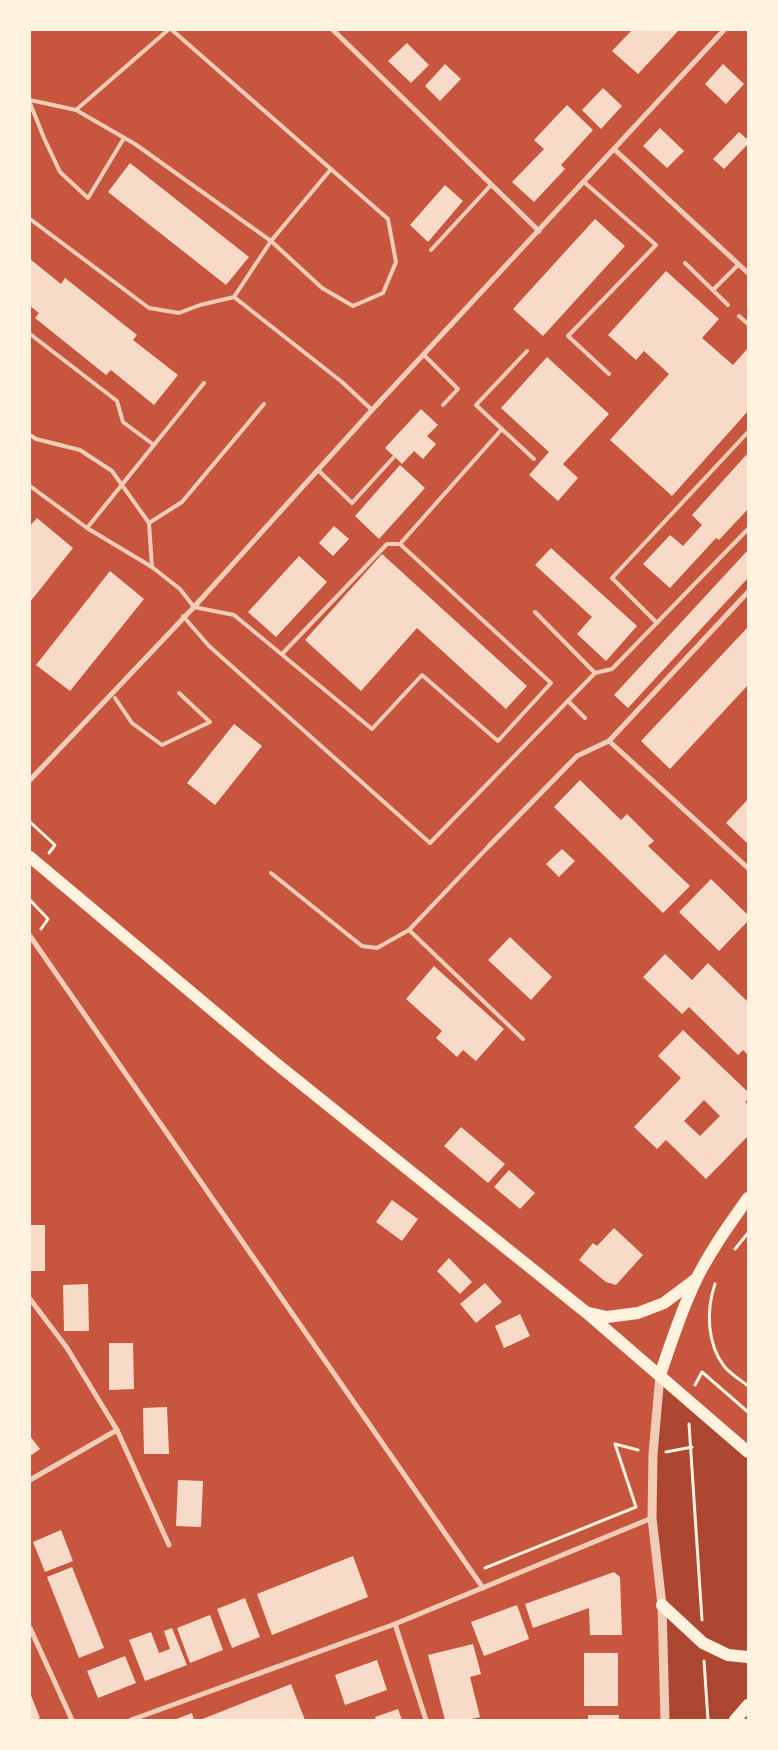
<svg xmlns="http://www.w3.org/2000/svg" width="778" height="1750" font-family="'Noto Sans',sans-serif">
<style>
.green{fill:#ae4732}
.building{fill:#f7dbc8;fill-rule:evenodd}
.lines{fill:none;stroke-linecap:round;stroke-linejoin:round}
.path{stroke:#fff3e0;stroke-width:3}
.service{stroke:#f1ccb7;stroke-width:4}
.minor{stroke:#f1ccb7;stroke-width:5}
.tertiary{stroke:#f1ccb7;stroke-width:9}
.primary{stroke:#fff3e0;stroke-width:12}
</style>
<rect width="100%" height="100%" fill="#c8553d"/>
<polygon class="green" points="660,1375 748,1452 748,1705 735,1720 665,1720 652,1518"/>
<g class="building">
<polygon points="632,30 679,30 638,74 612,51"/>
<polygon points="407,43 429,65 411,83 388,61"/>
<polygon points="445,64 461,79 440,101 425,86"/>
<polygon points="723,64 744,84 726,104 705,84"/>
<polygon points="603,88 622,106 601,129 582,110"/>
<polygon points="567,105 593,130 561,165 565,169 534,202 512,182 544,149 534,140"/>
<polygon points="660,128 684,151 667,168 643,146"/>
<polygon points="739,132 748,140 748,144 724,169 713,159"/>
<polygon points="130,163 249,257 226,285 108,192"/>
<polygon points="445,185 463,201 428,242 410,225"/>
<polygon points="595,219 625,246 543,336 513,309"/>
<polygon points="30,259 61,284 65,278 137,335 133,340 178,375 154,405 111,370 106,375 35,318 39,313 30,306"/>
<polygon points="666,271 719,319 702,338 733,365 748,348 748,411 672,496 610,440 669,374 644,351 636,360 608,335"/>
<polygon points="547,357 609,414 563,464 578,478 558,501 529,475 549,452 501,408"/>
<polygon points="421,409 438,425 427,436 436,444 423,459 414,451 402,464 385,448"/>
<polygon points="748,453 748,509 719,540 716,538 670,588 643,564 670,535 683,546 702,525 692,515"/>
<polygon points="400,465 425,488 379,539 355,516"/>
<polygon points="37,518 73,548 30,602 30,526"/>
<polygon points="334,526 349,539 333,556 319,543"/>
<polygon points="551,548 637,626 606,661 577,634 592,617 535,565"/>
<polygon points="748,550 748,578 628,708 614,695"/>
<polygon points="382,554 527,686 506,709 417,628 361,691 305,640"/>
<polygon points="299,556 327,582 276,637 248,612"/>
<polygon points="110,571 144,599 70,691 36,665"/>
<polygon points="748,627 748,685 670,769 641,741"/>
<polygon points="234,724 262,746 215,805 187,783"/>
<polygon points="580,780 621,820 627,814 654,841 648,846 690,886 663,913 554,807"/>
<polygon points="748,799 748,844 726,823"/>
<polygon points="562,849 575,861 559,877 546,864"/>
<polygon points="711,879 748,915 748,921 719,951 679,912"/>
<polygon points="510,937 552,977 531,1000 488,960"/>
<polygon points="665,954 692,980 708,963 748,1002 748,1055 743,1050 738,1055 689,1007 682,1014 643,977"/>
<polygon points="434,966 504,1029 476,1061 463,1050 457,1057 436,1038 442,1031 406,999"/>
<path d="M683,1030L748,1092V1099L745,1102L748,1104V1136L706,1179L666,1140L657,1149L634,1127L681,1078L658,1056ZM704,1100L720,1116L700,1136L684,1121Z"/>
<polygon points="461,1127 505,1164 488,1183 444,1146"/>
<polygon points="509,1170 535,1193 520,1209 494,1187"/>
<polygon points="392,1200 418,1219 402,1241 376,1222"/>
<rect x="30" y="1225" width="15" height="46"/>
<polygon points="614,1228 643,1255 616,1285 606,1282 579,1260 593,1243 597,1246"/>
<polygon points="449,1258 472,1282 460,1294 437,1271"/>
<polygon points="485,1283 502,1302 476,1323 460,1304"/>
<polygon points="88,1284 89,1331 64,1331 63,1285"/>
<polygon points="520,1314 530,1336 504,1348 495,1326"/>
<polygon points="109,1343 133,1343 134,1389 109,1390"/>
<polygon points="167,1407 169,1454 144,1454 143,1408"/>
<polygon points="30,1436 40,1449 30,1456"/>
<polygon points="178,1480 203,1481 201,1527 176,1526"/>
<polygon points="61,1530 73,1561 45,1572 33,1542"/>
<polygon points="353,1556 368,1597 272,1635 257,1594"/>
<polygon points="72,1567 104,1648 79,1658 47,1577"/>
<polygon points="614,1572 620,1577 622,1635 590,1635 589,1608 533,1628 525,1604"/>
<polygon points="245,1598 260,1637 232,1648 217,1609"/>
<polygon points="517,1605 529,1639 484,1656 471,1622"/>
<polygon points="210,1615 223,1650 190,1663 177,1628"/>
<polygon points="172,1628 187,1665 145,1681 129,1640 151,1632 159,1653 170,1649 164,1631"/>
<polygon points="473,1644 481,1674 470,1677 480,1717 467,1720 445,1720 428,1655"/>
<rect x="584" y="1653" width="34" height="53"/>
<polygon points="125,1656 136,1683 98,1698 87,1671"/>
<polygon points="377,1660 387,1690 345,1705 335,1675"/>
<polygon points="291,1684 305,1720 200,1720"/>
<polygon points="30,1693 40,1718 35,1720 30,1720"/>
<polygon points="398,1709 402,1720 376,1720 375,1717"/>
<polygon points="192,1713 194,1720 174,1720"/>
<rect x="588" y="1715" width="31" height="5"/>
</g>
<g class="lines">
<g class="path">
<polyline points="30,822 55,845 49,853"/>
<polyline points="30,900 48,919 41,929"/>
<polyline points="735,1249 748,1233"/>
<path d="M715,1284C706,1310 707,1344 724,1366C730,1374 741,1380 748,1386"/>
<polyline points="695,1385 702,1372 748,1412"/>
<polyline points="689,1424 702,1620"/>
<polyline points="666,1452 692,1447"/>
<polyline points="485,1568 636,1507 615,1444 638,1450"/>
<polyline points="704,1661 708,1720"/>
</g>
<g class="service">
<polyline points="30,100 76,110 135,144 271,241 322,288 353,306 383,293 396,262 388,219 172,30"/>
<polyline points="30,103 44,138 60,172 88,198 124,138"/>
<polyline points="76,110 168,30"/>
<polyline points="584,182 656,245 568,336 609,374"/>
<polyline points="30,219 149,308 179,313 200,305 234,297 271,241 331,169"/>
<polyline points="431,250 491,185"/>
<polyline points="685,263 728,305"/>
<polyline points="713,290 739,264"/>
<polyline points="234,297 342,382 372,410"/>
<polyline points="739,316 748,324"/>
<polyline points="30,334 117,401 123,422 154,445"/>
<polyline points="527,351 476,405 534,459"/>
<polyline points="424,355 458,389 443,405"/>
<polyline points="30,435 36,439 80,450 112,471 149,523 152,567"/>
<polyline points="318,470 352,503 393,458"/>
<polyline points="30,486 87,528 152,567 180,589 194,607 234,615 372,729 422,675 498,741 551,683 400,544 387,544 282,654"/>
<polyline points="149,523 182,502 264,404"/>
<polyline points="87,528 204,383"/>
<polyline points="400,544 502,429"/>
<polyline points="183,616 209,646 430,843 595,673 535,612"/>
<polyline points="657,623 612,578 748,432"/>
<polyline points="595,673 612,669 748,529"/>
<polyline points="115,698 132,723 162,745 210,722 179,693"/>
<polyline points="568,701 585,718"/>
<polyline points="271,873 362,946 377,948 409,930 490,845"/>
<polyline points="409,930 523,1039"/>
</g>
<g class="minor">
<polyline points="333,30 539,231"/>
<polyline points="614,149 748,273"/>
<polyline points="609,741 748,868"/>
<polyline points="30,780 194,607 372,410 724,30"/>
<polyline points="490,845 577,756 609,741 748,592"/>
<polyline points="30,936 483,1588"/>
<polyline points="30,1299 67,1348 117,1430 169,1545"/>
<polyline points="30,1480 117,1430"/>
<polyline points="395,1624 426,1720"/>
<polyline points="30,1628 72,1720"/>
<polyline points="131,1720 395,1624 652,1518"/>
</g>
<polyline class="tertiary" points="660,1375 653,1454 652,1518 662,1605 665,1720"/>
<g class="primary">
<polyline points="30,857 273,1061 587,1313 748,1452"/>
<polyline points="589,1313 607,1317 638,1313 664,1303 696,1279"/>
<path d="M660,1375C671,1343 681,1311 696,1280C710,1251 729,1225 748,1198"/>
<polyline points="662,1605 703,1643 728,1655 748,1657"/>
<polyline points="735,1720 748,1705"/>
</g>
</g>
<rect width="778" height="1750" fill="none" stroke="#fff3e0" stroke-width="62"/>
</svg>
